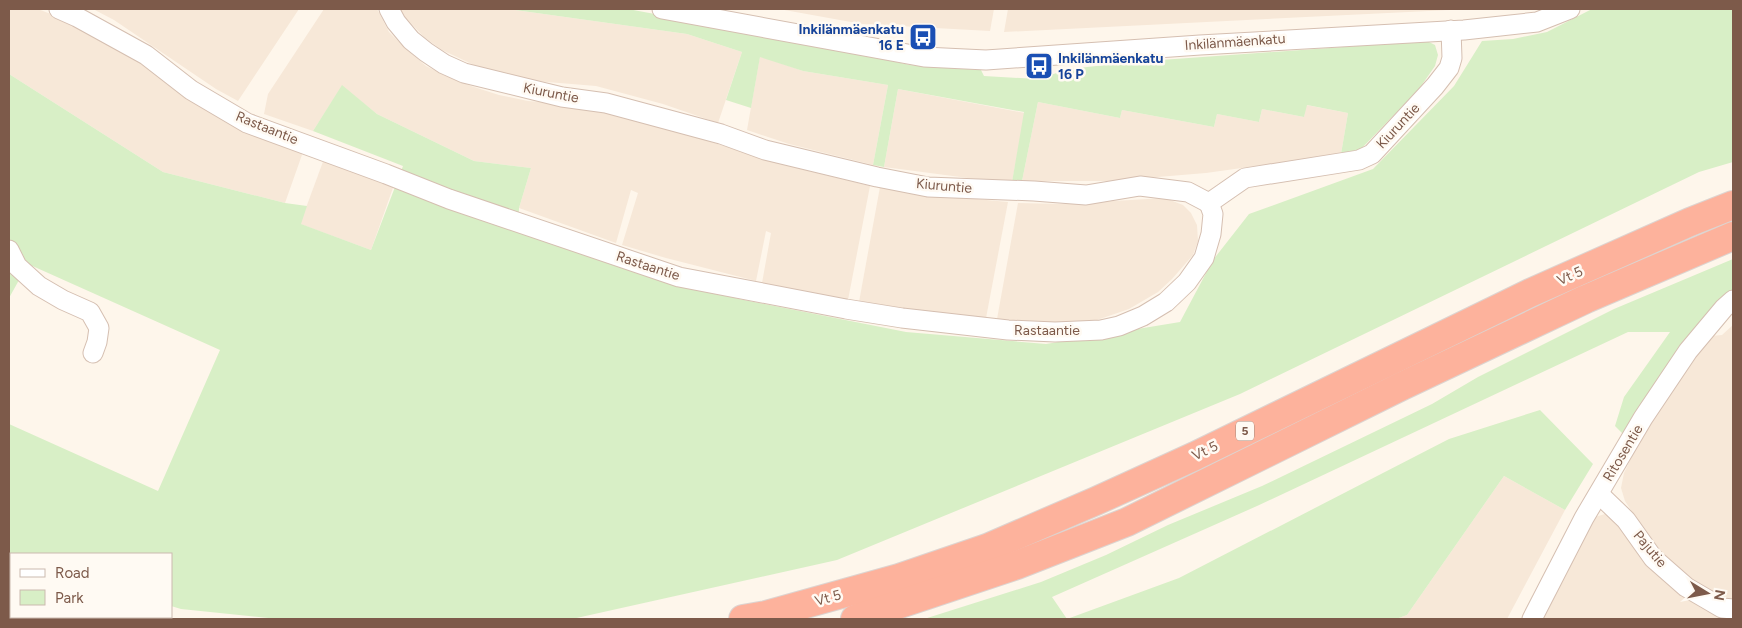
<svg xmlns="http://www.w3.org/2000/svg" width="1742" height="628" font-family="Figtree,sans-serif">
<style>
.residential{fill:#f7e8d8}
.green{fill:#d8efc6}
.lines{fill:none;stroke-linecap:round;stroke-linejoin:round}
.minor-casing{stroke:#d5bfb1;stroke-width:21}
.highway-casing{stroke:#ddd4d0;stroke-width:30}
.minor{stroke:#fff;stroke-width:19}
.highway{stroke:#fdb29c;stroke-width:28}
.labels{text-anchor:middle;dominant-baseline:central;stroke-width:5;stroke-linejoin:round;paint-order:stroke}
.shield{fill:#fffaf3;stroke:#a48a7d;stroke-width:1}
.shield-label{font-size:12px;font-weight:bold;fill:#7d5a4a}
.transit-label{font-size:14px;font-weight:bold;fill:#164399;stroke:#fffaf3;text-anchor:end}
.street-label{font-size:14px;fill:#7d5a4a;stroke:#fffaf3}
</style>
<rect width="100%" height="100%" fill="#fef6eb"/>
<g class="residential">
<polygon points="9,9 38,9 76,24 102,37 199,104 303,152 285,203 163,172 9,74"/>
<polygon points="93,9 299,9 238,101 216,89 114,20"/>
<polygon points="324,9 377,9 389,32 407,50 426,66 446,76 471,86 499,95 528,101 566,104 625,115 785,165 870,186 848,300 762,283 771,233 766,231 756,281 666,258 622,245 638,193 631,190 616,243 519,208 531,168 474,161 377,114 342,86 313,131 264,114 268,94"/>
<polygon points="400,9 508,9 687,34 742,52 718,123 663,104 596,86 535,81 476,66 442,50 424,37 404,16"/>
<polygon points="779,9 994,9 990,31 862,24"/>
<polygon points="1008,9 1470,9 1004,32"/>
<polygon points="760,56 803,71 888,85 873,165 789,144 747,130"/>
<polygon points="898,89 1025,113 1012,182 968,178 884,167"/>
<polygon points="1038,102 1120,118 1122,110 1214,127 1217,114 1259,122 1262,109 1304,117 1306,105 1348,113 1341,154 1206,173 1109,181 1022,181"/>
<polygon points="324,159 394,185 371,250 300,224"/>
<polygon points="880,187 922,194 1008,202 986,318 901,309 859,302"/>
<polygon points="1165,198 1183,205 1191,213 1197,225 1198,241 1193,255 1172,279 1158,292 1129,309 1094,321 1062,323 997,319 1018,203 1062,204"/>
<polygon points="1733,325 1733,603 1726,601 1685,577 1663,554 1638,521 1625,501 1621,488 1624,473 1640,440 1675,384 1711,336 1722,335"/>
<polygon points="1504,476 1565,510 1507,619 1396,619 1407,615"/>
<polygon points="1605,514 1614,517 1642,556 1679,593 1701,608 1719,617 1730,619 1541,619 1595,517"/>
</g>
<g class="green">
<polygon points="508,9 628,9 810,43 910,65 981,70 984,76 1038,79 1069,69 1133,62 1427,41 1435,45 1438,55 1435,66 1419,89 1361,149 1341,154 1348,113 1307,105 1304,117 1262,109 1259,122 1217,114 1214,127 1122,110 1120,118 1038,102 1022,181 1012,182 1024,112 898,89 884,167 873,165 888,85 803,71 760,57 751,108 726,100 742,52 687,34"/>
<polygon points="1592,9 1681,9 1689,10 1691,9 1733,9 1733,162 1699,172 1240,394 837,560 572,619 278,619 181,609 171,606 171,554 11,554 11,558 9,557 9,424 158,491 220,350 28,264 9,298 9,74 163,172 285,203 307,206 301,224 371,250 403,166 313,131 342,85 377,114 474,161 531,168 519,208 518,232 647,275 739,299 906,332 1046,344 1180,322 1213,260 1249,214 1373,169 1454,86 1482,41 1513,39 1547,32"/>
<polygon points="1733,259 1733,290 1693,330 1626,437 1615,426 1624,397 1670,332 1628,332 1257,506 1052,597 1067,619 1179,578 1449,439 1540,410 1593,464 1565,510 1504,476 1407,615 1396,619 924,619 1041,582 1106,555 1168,525 1262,486 1432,404 1478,377 1614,309"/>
</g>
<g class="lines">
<defs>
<g id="minor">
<polyline points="59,9 77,17 146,55 191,90 247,123 386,174 449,199 679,277 846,309 902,318 1008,330 1055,332 1101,330 1119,326 1143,316 1166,302 1187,282 1204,258 1211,234 1213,214 1209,203"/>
<polyline points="389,9 396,22 411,40 426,52 444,64 464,73 562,97 606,103 721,134 765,150 877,177 928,187 1034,191 1086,195 1140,186 1188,192 1209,203 1245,178 1359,160 1372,154 1435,86 1449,68 1452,58 1451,30"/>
<polyline points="662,9 924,57 986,60 1200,45 1464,30 1537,22 1570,9"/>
<polyline points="9,250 17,266 39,286 63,300 90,312 99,328 97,342 93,353"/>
<polyline points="1599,494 1626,520 1653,558 1686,587 1722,608 1733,609"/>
<polyline points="1532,619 1584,518 1643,418 1688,351 1724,308 1733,300"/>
</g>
<g id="highway">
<polyline points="9,572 11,573"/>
<polyline points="9,612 11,612"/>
<polyline points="33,617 47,619"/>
<polyline points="144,617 152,619"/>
<polyline points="743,619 766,615 899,578 987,548 1096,501 1195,456 1530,293 1690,222 1733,205"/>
<polyline points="855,619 1017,565 1127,522 1402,386 1586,299 1733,236"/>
</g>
</defs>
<use href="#minor" class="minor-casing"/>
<use href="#highway" class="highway-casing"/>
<use href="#minor" class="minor"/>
<use href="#highway" class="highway"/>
</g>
<defs>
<symbol id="bus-square" viewBox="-11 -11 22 22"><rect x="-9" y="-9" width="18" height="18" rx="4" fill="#1a4fb4" stroke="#fffaf3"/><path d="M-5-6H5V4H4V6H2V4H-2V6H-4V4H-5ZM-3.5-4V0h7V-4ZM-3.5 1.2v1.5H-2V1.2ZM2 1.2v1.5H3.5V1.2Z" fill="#fff"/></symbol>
</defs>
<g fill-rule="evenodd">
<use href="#bus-square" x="907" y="21" width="32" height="32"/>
<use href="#bus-square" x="1023" y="50" width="32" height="32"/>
</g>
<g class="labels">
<rect class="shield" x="1236" y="421.5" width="18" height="19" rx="4"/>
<g class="shield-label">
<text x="1245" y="431">5</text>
</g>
<g class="transit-label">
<text x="904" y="29">Inkilänmäenkatu<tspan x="904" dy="16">16 E</tspan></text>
<text x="1058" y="58" text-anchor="start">Inkilänmäenkatu<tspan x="1058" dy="16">16 P</tspan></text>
</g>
<g class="street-label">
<text transform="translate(1235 42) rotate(-4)">Inkilänmäenkatu</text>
<text transform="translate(551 93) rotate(11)">Kiuruntie</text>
<text transform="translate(1398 126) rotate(-47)">Kiuruntie</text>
<text transform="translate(267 128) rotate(22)">Rastaantie</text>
<text transform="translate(944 186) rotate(5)">Kiuruntie</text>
<text transform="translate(648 266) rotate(18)">Rastaantie</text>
<text transform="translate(1570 276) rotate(-24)">Vt 5</text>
<text x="1047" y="330">Rastaantie</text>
<text transform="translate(1205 451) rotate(-26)">Vt 5</text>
<text transform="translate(1623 453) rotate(-59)">Ritosentie</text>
<text transform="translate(1650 549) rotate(50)">Pajutie</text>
<text transform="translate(828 598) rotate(-16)">Vt 5</text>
</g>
</g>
<rect width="1742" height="628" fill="none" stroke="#7d5a4a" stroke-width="20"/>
<rect x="10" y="553" width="162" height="65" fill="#fffaf3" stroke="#cbbaaf"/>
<rect x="20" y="569" width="25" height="8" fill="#ffffff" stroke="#cbbaaf"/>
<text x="55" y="578" font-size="15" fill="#7d5a4a">Road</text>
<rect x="20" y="590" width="25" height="15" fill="#d8efc6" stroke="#cbbaaf"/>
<text x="55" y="603" font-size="15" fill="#7d5a4a">Park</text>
<g transform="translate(1707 593) rotate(100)" stroke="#fffaf3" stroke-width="4" paint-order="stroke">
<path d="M0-4L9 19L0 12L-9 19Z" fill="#7d5a4a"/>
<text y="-8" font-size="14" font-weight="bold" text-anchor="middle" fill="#7d5a4a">N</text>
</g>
</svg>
